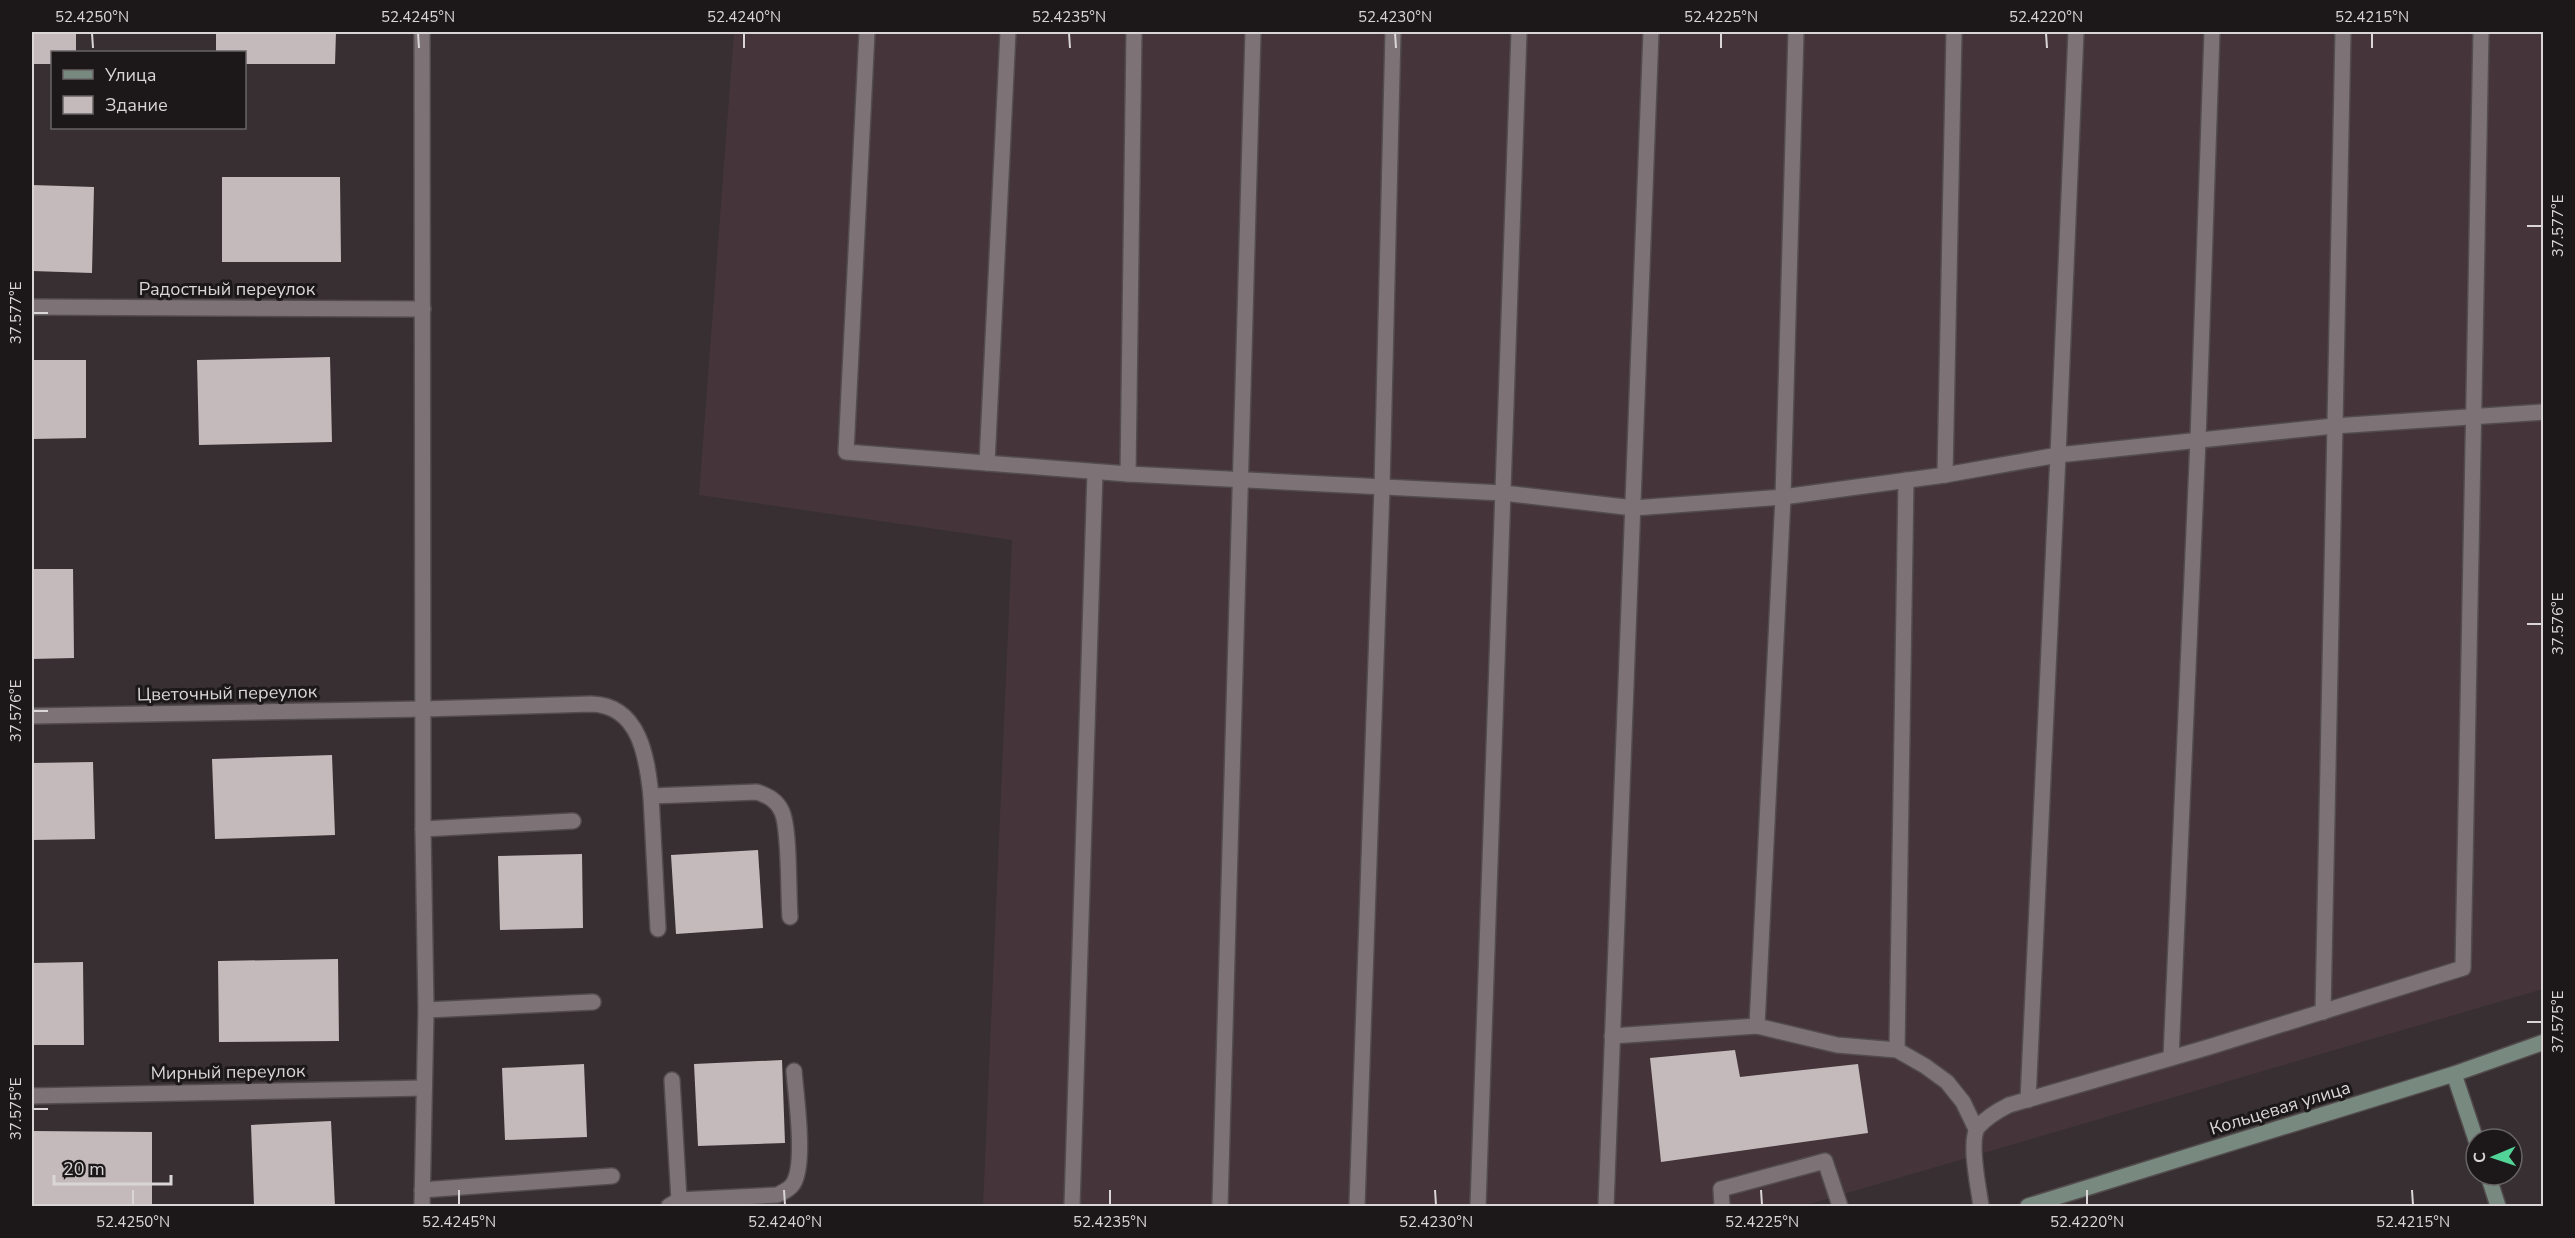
<svg xmlns="http://www.w3.org/2000/svg" width="2575" height="1238" font-family="'Nunito Sans',sans-serif">
<style>
.built{fill:#45353a}
.building{fill:#c4babc}
.lines{fill:none;stroke-linecap:round;stroke-linejoin:round}
.lane-casing{stroke:#534c4e;stroke-width:18}
.street-casing{stroke:#534c4e;stroke-width:18}
.secondary-casing{stroke:#534c4e;stroke-width:18}
.lane{stroke:#7d7376;stroke-width:15}
.street{stroke:#7d7376;stroke-width:15}
.secondary{stroke:#788a7f;stroke-width:15}
.ticks{fill:none;stroke:#dad5d6;stroke-width:2}
.labels{text-anchor:middle;dominant-baseline:central;stroke-width:6;stroke-linejoin:round;paint-order:stroke}
.street-label{font-size:18px;fill:#dad5d6;stroke:#1c1819}
.neatline{fill:none;stroke:#dad5d6;stroke-width:2}
.ticks-label{font-size:15px;text-anchor:middle;fill:#dad5d6}
</style>
<rect width="100%" height="100%" fill="#372f31"/>
<polygon class="built" points="734,32 2543,32 2543,989 1803,1206 983,1206 1012,540 699,495"/>
<g class="building">
<polygon points="32,32 76,32 76,52 52,52 52,64 32,64"/>
<polygon points="216,32 336,32 335,64 244,64 244,52 216,52"/>
<polygon points="222,177 340,177 341,262 222,262"/>
<polygon points="32,185 94,187 92,273 32,271"/>
<polygon points="330,357 332,442 199,445 197,360"/>
<polygon points="32,360 86,360 86,438 32,439"/>
<polygon points="32,569 73,569 74,658 32,659"/>
<polygon points="332,755 335,835 215,839 212,759"/>
<polygon points="93,762 95,839 32,840 32,763"/>
<polygon points="758,850 763,928 676,934 671,855"/>
<polygon points="582,854 583,928 500,930 498,856"/>
<polygon points="338,959 339,1041 219,1042 218,961"/>
<polygon points="83,962 84,1045 32,1045 32,963"/>
<polygon points="1735,1050 1740,1077 1858,1064 1868,1133 1661,1162 1650,1058"/>
<polygon points="782,1060 785,1143 698,1146 694,1064"/>
<polygon points="584,1064 587,1137 505,1140 502,1068"/>
<polygon points="331,1121 335,1206 254,1206 251,1125"/>
<polygon points="32,1131 152,1132 152,1206 32,1206"/>
</g>
<g class="lines">
<defs>
<g id="lane">
<polyline points="867,32 846,452 1128,474 1134,32"/>
<polyline points="2076,32 2058,455 2334,426 2544,412"/>
<polyline points="987,463 1008,32"/>
<polyline points="1128,474 1503,493 1634,508 1783,497 1945,475 1954,32"/>
<polyline points="1945,475 2058,455 2028,1100"/>
<path d="M423,709L591,704C640,705 647,758 651,796L757,792C768,796 777,800 782,812C790,830 788,893 790,917"/>
<polyline points="651,796 658,929"/>
<polyline points="423,829 573,821"/>
<polyline points="426,1010 593,1002"/>
<polyline points="2323,1012 2343,32"/>
<polyline points="1757,1026 1783,497 1796,32"/>
<polyline points="1612,1036 1757,1026 1837,1045 1897,1050 1925,1066 1947,1082 1963,1102 1976,1129"/>
<polyline points="1897,1050 1906,480"/>
<polyline points="2171,1058 2198,439 2212,32"/>
<polyline points="672,1080 679,1200"/>
<polyline points="422,1190 612,1176"/>
<path d="M669,1206L679,1200L777,1195C783,1192 789,1190 793,1184C806,1165 796,1096 794,1071"/>
<polyline points="1072,1206 1095,472"/>
<polyline points="1220,1206 1253,32"/>
<polyline points="1357,1206 1382,487 1393,32"/>
<polyline points="1478,1206 1519,32"/>
<polyline points="1606,1206 1651,32"/>
<polyline points="1722,1206 1721,1189 1825,1161 1840,1206"/>
<path d="M1981,1206C1979,1189 1968,1141 1978,1127C1987,1117 1997,1111 2009,1105L2209,1047L2463,968L2481,32"/>
</g>
<g id="street">
<polyline points="32,307 423,309"/>
<polyline points="32,716 423,709"/>
<polyline points="32,1096 424,1088"/>
<polyline points="422,1206 426,1010 423,829 422,32"/>
</g>
<g id="secondary">
<polyline points="2454,1074 2476,1140"/>
<polyline points="2488,1175 2498,1206"/>
<polyline points="2028,1206 2454,1074 2544,1042"/>
</g>
</defs>
<use href="#lane" class="lane-casing"/>
<use href="#street" class="street-casing"/>
<use href="#secondary" class="secondary-casing"/>
<use href="#lane" class="lane"/>
<use href="#street" class="street"/>
<use href="#secondary" class="secondary"/>
</g>
<path class="ticks" d="M92,33L93,48M418,33L419,48M744,33V48M1069,33L1070,48M1395,33L1396,48M1721,33V48M2046,33L2047,48M2372,33V48M2527,226H2542M33,313H48M2527,624H2542M33,711H48M2527,1022H2542M33,1109H48M133,1190V1205M459,1190V1205M784,1190L785,1205M1110,1190V1205M1435,1190L1436,1205M1761,1190L1762,1205M2087,1190V1205M2412,1190L2413,1205"/>
<g class="labels">
<g class="street-label">
<text x="227" y="289">Радостный переулок</text>
<text transform="translate(227 693) rotate(-1)">Цветочный переулок</text>
<text transform="translate(228 1072) rotate(-1)">Мирный переулок</text>
<text transform="translate(2280 1108) rotate(-17)">Кольцевая улица</text>
</g>
</g>
<rect width="2575" height="1238" fill="none" stroke="#1c1819" stroke-width="66"/>
<rect x="51" y="51" width="195" height="78" fill="#1c1819" stroke="#686465" stroke-width="1.5"/>
<rect x="63" y="70" width="30" height="9" fill="#788a7f" stroke="#686465" stroke-width="1.5"/>
<text x="105" y="81" font-size="18" fill="#dad5d6">Улица</text>
<rect x="63" y="96" width="30" height="18" fill="#c4babc" stroke="#686465" stroke-width="1.5"/>
<text x="105" y="111" font-size="18" fill="#dad5d6">Здание</text>
<g transform="translate(2494 1157) rotate(268)"><circle r="28" fill="#1c1819" stroke="#686465" stroke-width="1.5"/>
<path d="M0-4.5L10 22L0 15L-10 22Z" fill="#52d397"/>
<text y="-9" font-size="16" font-weight="bold" text-anchor="middle" fill="#dad5d6">С</text>
</g>
<path d="M54 1175v9h117v-9" fill="none" stroke="#dad5d6" stroke-width="3"/>
<text x="63" y="1175" font-size="18" fill="#dad5d6" stroke="#1c1819" stroke-width="4.5" paint-order="stroke">20 m</text>
<rect x="33" y="33" width="2509" height="1172" class="neatline"/>
<g class="ticks-label">
<text x="92" y="22">52.4250°N</text>
<text x="418" y="22">52.4245°N</text>
<text x="744" y="22">52.4240°N</text>
<text x="1069" y="22">52.4235°N</text>
<text x="1395" y="22">52.4230°N</text>
<text x="1721" y="22">52.4225°N</text>
<text x="2046" y="22">52.4220°N</text>
<text x="2372" y="22">52.4215°N</text>
<text transform="translate(2558 226) rotate(-90)" y="5">37.577°E</text>
<text transform="translate(16 313) rotate(-90)" y="5">37.577°E</text>
<text transform="translate(2558 624) rotate(-90)" y="5">37.576°E</text>
<text transform="translate(16 711) rotate(-90)" y="5">37.576°E</text>
<text transform="translate(2558 1022) rotate(-90)" y="5">37.575°E</text>
<text transform="translate(16 1109) rotate(-90)" y="5">37.575°E</text>
<text x="133" y="1227">52.4250°N</text>
<text x="459" y="1227">52.4245°N</text>
<text x="785" y="1227">52.4240°N</text>
<text x="1110" y="1227">52.4235°N</text>
<text x="1436" y="1227">52.4230°N</text>
<text x="1762" y="1227">52.4225°N</text>
<text x="2087" y="1227">52.4220°N</text>
<text x="2413" y="1227">52.4215°N</text>
</g>
</svg>
